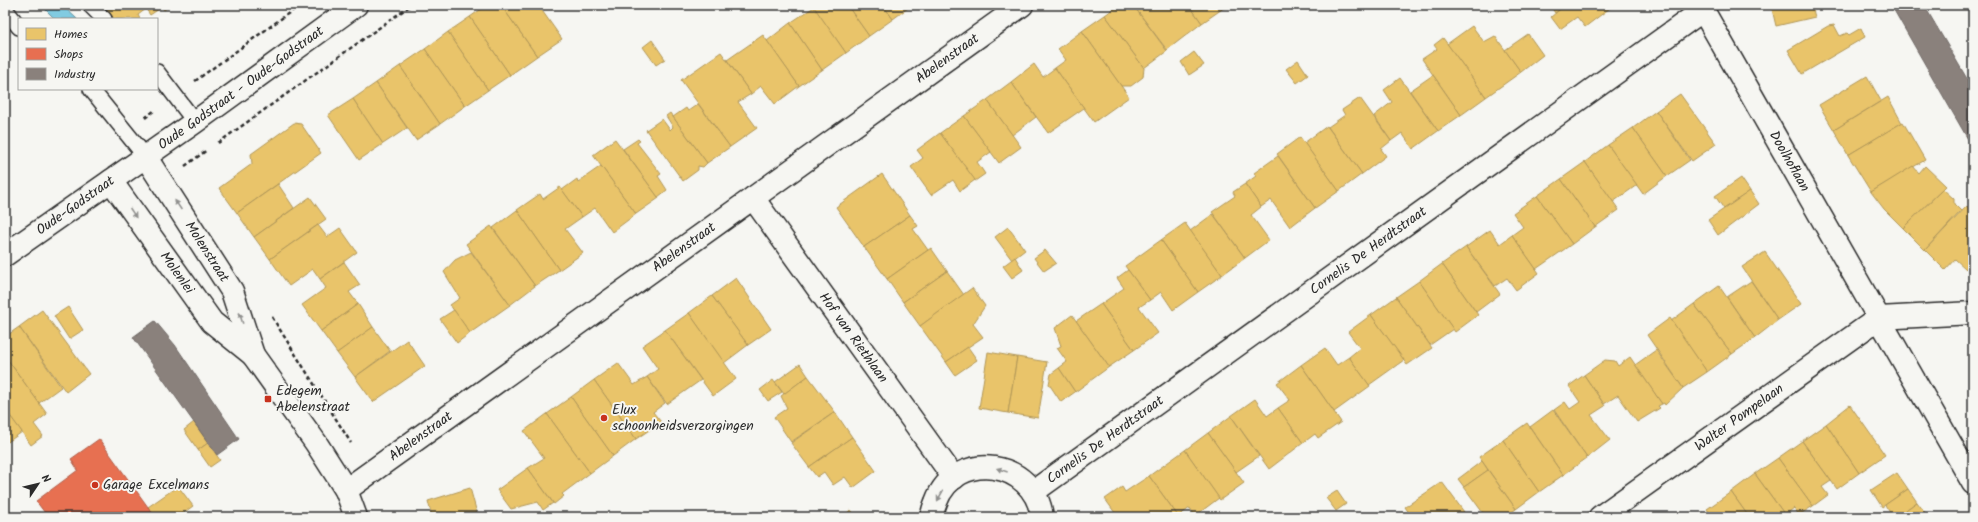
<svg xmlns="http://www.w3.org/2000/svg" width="1978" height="522" font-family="Kalam,sans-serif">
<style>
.water{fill:#81cbe1;stroke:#5f8b98}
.homes{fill:#e9c46a;stroke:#b09657}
.shops{fill:#e76f51;stroke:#af5b46}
.industry{fill:#8a817c;stroke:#6e6764}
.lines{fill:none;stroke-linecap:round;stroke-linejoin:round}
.service-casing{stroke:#2b2b2b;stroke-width:18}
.minor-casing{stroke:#2b2b2b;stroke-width:25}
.tertiary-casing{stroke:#2b2b2b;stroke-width:25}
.path{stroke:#2b2b2b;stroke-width:2.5;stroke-dasharray:4 3;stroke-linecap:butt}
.service{stroke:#f6f6f2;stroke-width:15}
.minor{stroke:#f6f6f2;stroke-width:22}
.tertiary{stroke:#f6f6f2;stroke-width:22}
.oneway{fill:#90908e}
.poi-dot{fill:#c8321e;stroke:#f6f6f2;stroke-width:1.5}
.labels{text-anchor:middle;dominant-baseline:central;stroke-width:4;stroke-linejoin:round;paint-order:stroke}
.street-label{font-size:14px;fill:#2b2b2b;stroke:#f6f6f2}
.poi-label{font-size:14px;fill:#2b2b2b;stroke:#f6f6f2;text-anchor:start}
</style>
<rect width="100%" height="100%" fill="#f6f6f2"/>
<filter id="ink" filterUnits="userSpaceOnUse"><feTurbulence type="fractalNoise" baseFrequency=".025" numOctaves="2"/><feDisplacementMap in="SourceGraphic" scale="8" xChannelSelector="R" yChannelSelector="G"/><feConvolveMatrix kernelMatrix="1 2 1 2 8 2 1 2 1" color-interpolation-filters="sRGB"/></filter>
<g filter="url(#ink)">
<polygon class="water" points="41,5 62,5 77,19 55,19"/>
<g class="homes">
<polygon points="104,5 171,5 164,10 162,7 150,15 146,9 138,15 140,19 114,19"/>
<polygon points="487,5 501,5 537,56 510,75 470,17"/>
<polygon points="501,5 538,5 562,39 537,56"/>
<polygon points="812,5 847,5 869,36 846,53"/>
<polygon points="847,5 883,5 893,19 869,36"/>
<polygon points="883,5 912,5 893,19"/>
<polygon points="1119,5 1133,5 1167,51 1144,68 1105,15"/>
<polygon points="1133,5 1189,5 1202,23 1167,50"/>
<polygon points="1189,5 1228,5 1202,23"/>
<polygon points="1550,5 1565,5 1555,13"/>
<polygon points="1565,5 1614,5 1585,27 1577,17 1560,29 1551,17"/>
<polygon points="1771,5 1828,5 1829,6 1813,10 1815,17 1776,26"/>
<polygon points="814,7 846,53 822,70 790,23"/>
<polygon points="1105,15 1144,68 1143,77 1131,86 1121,86 1082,31"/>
<polygon points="470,17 510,75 488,90 448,32"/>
<polygon points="790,23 822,70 799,86 767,41"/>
<polygon points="1834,25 1840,36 1847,33 1849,35 1861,28 1865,37 1802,74 1788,50 1828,26"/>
<polygon points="1472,26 1484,42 1495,36 1521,72 1486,97 1447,44"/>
<polygon points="1082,31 1129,97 1094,122 1055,68 1066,60 1058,49"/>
<polygon points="448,32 488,90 465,106 425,49"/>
<polygon points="1528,34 1543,55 1521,72 1505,50"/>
<polygon points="763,35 799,86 775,104 761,86 751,94 727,60"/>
<polygon points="1443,38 1486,97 1461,115 1422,59 1437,49 1434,45"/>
<polygon points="652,40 665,59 656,65 643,47"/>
<polygon points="425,49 465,106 440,124 400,66"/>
<polygon points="721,52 751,94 738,102 757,128 730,147 681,80"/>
<polygon points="1194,52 1204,65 1189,75 1181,62"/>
<polygon points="1298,60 1308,75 1297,83 1286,69"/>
<polygon points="1034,64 1043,77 1055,68 1084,108 1048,133 1011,82"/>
<polygon points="400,66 440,124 416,140 376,83"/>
<polygon points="1433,75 1461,115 1438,131 1410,91"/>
<polygon points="1867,76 1881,101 1834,130 1819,105"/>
<polygon points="1400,78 1438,131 1413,149 1402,133 1391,141 1374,116 1392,102 1384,90"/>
<polygon points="1011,82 1036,117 1012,135 987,100"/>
<polygon points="376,83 407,128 383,144 353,99"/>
<polygon points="1680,94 1716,144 1692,161 1656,111"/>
<polygon points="1888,97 1902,123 1848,155 1834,130"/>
<polygon points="1360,98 1391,141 1381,149 1386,156 1362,174 1328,127 1345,115 1342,110"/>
<polygon points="353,99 383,144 359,160 328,115"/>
<polygon points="987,100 1021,147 999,163 964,116"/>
<polygon points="698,104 730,147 707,163 673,117 686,108 688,111"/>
<polygon points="1656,111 1690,160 1667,176 1633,128"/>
<polygon points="670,113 707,163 703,167 698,166 698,170 683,181 646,130 662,119 670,130 673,127 666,116"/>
<polygon points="964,116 991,152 977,162 985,174 975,181 940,133"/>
<polygon points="1903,122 1925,160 1871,192 1848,155"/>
<polygon points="294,123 301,124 321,153 237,213 219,188 252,164 251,154"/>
<polygon points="1327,126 1362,174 1339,191 1304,143"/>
<polygon points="1633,128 1667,176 1643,194 1608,145"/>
<polygon points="940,133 975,180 960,191 953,180 931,195 911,167 923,158 917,150"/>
<polygon points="1300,137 1339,191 1315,208 1277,154"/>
<polygon points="615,139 659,198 636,214 593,155"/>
<polygon points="638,139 640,141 637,143 661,174 658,176 667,190 658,197 623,149"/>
<polygon points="1608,145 1637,185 1613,202 1585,162"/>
<polygon points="1278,156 1315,208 1290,227 1271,200 1261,207 1245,184 1256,176 1254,173"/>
<polygon points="1585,162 1619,210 1595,227 1561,179"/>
<polygon points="601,166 636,214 612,232 595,208 582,217 562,190 577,179 578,182"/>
<polygon points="1913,166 1919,173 1925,166 1946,186 1903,228 1884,209 1871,192"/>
<polygon points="882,174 910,215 864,247 836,207"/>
<polygon points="1741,178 1750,191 1724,209 1715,196"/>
<polygon points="1561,179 1595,227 1572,244 1537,196"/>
<polygon points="278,184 294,208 254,237 237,213"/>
<polygon points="1245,184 1261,207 1251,215 1269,240 1245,258 1212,212 1235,196 1233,192"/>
<polygon points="560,187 582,217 565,229 583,253 559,270 517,210 540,194 543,199"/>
<polygon points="1943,189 1954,199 1954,204 1961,211 1925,250 1903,228"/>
<polygon points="1750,191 1759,204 1718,235 1708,220"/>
<polygon points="1537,196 1572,244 1536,269 1512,235 1523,227 1513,213"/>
<polygon points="310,197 326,219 270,259 254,237"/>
<polygon points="1967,206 1973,212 1973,262 1966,269 1955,259 1945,270 1925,250"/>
<polygon points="517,210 559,270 535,286 493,228"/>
<polygon points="1213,214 1245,258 1222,275 1190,231"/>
<polygon points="910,215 918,226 913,229 928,250 887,279 864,247"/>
<polygon points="1185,223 1222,275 1198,292 1161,240"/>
<polygon points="318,225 327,237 340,228 357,252 320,279 313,269 289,286 270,259"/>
<polygon points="491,226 535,286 510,305 466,244"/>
<polygon points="1008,227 1025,250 1012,260 995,237"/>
<polygon points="1490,230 1500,244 1512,235 1539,273 1516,290 1507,278 1495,286 1466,247"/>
<polygon points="1161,240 1198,292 1173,310 1161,292 1150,300 1125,266"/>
<polygon points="1466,247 1500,294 1476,312 1442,264"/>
<polygon points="931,248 947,271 903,302 887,279"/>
<polygon points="1045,250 1056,263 1044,271 1034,258"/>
<polygon points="471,252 510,305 470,333 450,305 460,298 444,272 455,260"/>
<polygon points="1765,252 1801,304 1778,320 1742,267"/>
<polygon points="1015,257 1023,270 1012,278 1003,266"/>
<polygon points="344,262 360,285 349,292 358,304 321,331 302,305 326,288 320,279"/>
<polygon points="1442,264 1478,315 1455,332 1419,281"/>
<polygon points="1128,270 1150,300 1139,307 1158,333 1134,350 1101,304 1124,288 1117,278"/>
<polygon points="947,271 964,295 920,326 903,302"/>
<polygon points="736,278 771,329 748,345 712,296"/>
<polygon points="1419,281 1453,329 1430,345 1396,297"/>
<polygon points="1751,281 1778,320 1755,338 1727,297"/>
<polygon points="1719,286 1755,338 1732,354 1694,304"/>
<polygon points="972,288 985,306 973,324 983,337 946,362 920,326"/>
<polygon points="712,296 748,345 724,363 689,313"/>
<polygon points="1396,297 1432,348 1407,365 1371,315"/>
<polygon points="358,304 373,327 337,353 321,331"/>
<polygon points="1101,304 1134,350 1109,367 1076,321"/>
<polygon points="1694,304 1732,354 1707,372 1671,321"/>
<polygon points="68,307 83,330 69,339 54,316"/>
<polygon points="42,310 89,374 66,392 19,327"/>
<polygon points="454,310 470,333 457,343 440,319"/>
<polygon points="689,313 736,379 713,396 665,330"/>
<polygon points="1072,315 1109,367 1075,392 1059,368 1067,362 1057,348 1061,346 1055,328"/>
<polygon points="1371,315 1404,360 1369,385 1349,357 1360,348 1348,332"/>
<polygon points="1670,318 1707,372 1683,388 1647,335"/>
<polygon points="19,327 61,387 39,403 5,356 5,337"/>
<polygon points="373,327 390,351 355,377 337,353"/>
<polygon points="665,330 701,380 667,404 647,377 658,369 642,346"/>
<polygon points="407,340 425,366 373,402 355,377"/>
<polygon points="968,347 977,360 955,375 946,362"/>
<polygon points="1325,348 1337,365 1349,357 1370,386 1334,412 1301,365"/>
<polygon points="1656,350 1683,388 1665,405 1664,403 1662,404 1635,365"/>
<polygon points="988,352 1017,357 1008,413 979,408"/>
<polygon points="5,356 47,414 34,424 43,436 31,445 5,409"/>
<polygon points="1017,357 1047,362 1038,418 1008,413"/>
<polygon points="1630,357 1662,404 1658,406 1660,408 1637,422 1618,395 1604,404 1584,375 1605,360 1615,361 1618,366"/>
<polygon points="618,363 634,385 647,377 665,403 653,412 661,422 636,439 594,380"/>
<polygon points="800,364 808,376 784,394 775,382"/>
<polygon points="1301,365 1341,422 1318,438 1315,434 1303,443 1278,408 1290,400 1277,383"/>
<polygon points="1059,368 1075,392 1061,402 1049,384 1051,374"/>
<polygon points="1584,375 1605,406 1591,415 1610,440 1587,458 1554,410 1565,402 1570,409 1580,402 1569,386"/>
<polygon points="808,376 835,412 791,442 774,417 787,408 781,396"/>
<polygon points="594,380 636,439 613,456 571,397"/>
<polygon points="773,380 782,392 768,401 760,390"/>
<polygon points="571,397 613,456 590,473 547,414"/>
<polygon points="1255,399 1267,416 1278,408 1303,443 1269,469 1231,416"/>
<polygon points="1850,405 1885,455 1859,473 1826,424"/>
<polygon points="5,409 22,432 5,444"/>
<polygon points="1553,410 1587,458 1563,475 1530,427"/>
<polygon points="835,412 852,437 809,467 791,443"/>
<polygon points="547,414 590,473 562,494 564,496 554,504 528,468 544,458 524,431"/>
<polygon points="1231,416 1259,456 1236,472 1208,433"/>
<polygon points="194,422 208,443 198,450 184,430"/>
<polygon points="1527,423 1563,475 1539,492 1503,440"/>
<polygon points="1826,424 1859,473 1837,489 1802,441"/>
<polygon points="1208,433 1244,483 1220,500 1185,450"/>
<polygon points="852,437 876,471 853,488 845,477 833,485 824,472 817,477 809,467"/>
<polygon points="1503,440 1539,492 1516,509 1479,457"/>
<polygon points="1802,441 1831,481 1822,487 1828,495 1813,506 1778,458"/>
<polygon points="208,443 220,460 210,467 198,450"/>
<polygon points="1185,450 1219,498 1195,516 1190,508 1178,516 1149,476"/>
<polygon points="1778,458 1813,506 1799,515 1794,508 1785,515 1755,474"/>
<polygon points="1482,461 1488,470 1464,487 1458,479"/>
<polygon points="528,468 553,503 543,510 538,502 511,509 497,490"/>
<polygon points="1488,470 1516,509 1505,517 1486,517 1464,487"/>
<polygon points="1897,473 1908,489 1882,507 1871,490"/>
<polygon points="1755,474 1785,515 1786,517 1749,517 1731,492"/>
<polygon points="1149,476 1178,516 1118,517 1105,499 1122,487 1125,492"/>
<polygon points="1442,482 1464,512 1457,517 1412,517 1405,507"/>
<polygon points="178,486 193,506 178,517 155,517 148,507"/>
<polygon points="470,488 478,517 432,517 428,501"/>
<polygon points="1908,489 1917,502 1896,517 1893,517 1885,505"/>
<polygon points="1337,491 1346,504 1336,511 1326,498"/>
<polygon points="1731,492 1749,517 1712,517 1707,509"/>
<polygon points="1917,502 1926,514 1922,517 1896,517"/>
<polygon points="851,510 856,517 842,517"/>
</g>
<polygon class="shops" points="99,439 148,507 155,517 48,517 36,501 78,470 71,459"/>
<g class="industry">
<polygon points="1891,5 1924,5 1973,89 1973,148"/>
<polygon points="155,321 175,345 239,439 217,455 133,337"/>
</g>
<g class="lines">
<defs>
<g id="service">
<polyline points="90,5 104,19"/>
<polyline points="5,9 19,27"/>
<polyline points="157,72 195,122"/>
<polyline points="91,89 145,156"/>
</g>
<g id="minor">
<path id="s1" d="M1700,5L1973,483"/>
<path id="s2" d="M145,156L232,291L253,355"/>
<path id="s3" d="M111,181L212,322L253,355L316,443L346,490L356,517"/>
<path id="s4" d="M753,198L954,478"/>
<path id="s5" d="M346,490L1022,5"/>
<path id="s6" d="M1033,492L1703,10"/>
<path d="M932,517C932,512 934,507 936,502C956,448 1035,460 1042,517"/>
<path id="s7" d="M1600,517L1879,318L1973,313"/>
</g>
<g id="tertiary">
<path id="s8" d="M5,255L195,122L356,5"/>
</g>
</defs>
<use href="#service" class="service-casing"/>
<use href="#minor" class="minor-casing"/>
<use href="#tertiary" class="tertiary-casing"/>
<g class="path">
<polyline points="195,81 300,5"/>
<polyline points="145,118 155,110"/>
<polyline points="218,143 411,5"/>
<polyline points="185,166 207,150"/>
<polyline points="272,317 351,443"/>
</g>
<use href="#service" class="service"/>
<use href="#minor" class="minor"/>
<use href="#tertiary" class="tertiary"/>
</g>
<defs><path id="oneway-solid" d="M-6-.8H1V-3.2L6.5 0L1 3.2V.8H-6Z"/></defs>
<g class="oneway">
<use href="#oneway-solid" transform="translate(178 205) rotate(-124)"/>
<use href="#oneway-solid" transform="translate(133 213) rotate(56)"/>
<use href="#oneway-solid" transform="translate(241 318) rotate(-108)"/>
<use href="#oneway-solid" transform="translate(1002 470) rotate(-161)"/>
<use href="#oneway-solid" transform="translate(940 496) rotate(119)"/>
</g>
</g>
<g class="poi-dot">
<rect x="264" y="395" width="8" height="8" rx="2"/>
<circle cx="604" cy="418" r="4"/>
<circle cx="95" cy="485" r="4"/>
</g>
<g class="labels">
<g class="street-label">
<text stroke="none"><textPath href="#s5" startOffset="740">Abelenstraat</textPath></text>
<text stroke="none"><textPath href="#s8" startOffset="289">Oude Godstraat - Oude-Godstraat</textPath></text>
<text stroke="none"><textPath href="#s1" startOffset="180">Doolhoflaan</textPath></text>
<text stroke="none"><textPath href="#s8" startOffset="86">Oude-Godstraat</textPath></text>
<text stroke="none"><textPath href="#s5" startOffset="416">Abelenstraat</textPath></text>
<text stroke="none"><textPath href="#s6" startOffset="413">Cornelis De Herdtstraat</textPath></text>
<text stroke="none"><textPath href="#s2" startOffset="114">Molenstraat</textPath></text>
<text stroke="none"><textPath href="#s3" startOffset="113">Molenlei</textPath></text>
<text stroke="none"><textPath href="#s4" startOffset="172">Hof van Riethlaan</textPath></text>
<text stroke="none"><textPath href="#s7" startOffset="171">Walter Pompelaan</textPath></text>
<text stroke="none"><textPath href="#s5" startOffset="92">Abelenstraat</textPath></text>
<text stroke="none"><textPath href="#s6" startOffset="89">Cornelis De Herdtstraat</textPath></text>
</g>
<g class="poi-label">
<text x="276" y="391">Edegem<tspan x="276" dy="16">Abelenstraat</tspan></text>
<text x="612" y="410">Elux<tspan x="612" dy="16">schoonheidsverzorgingen</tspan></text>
<text x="103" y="485">Garage Excelmans</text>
</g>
</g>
<rect width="1978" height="522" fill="none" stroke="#f6f6f2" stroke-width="20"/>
<rect x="10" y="10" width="1958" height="502" fill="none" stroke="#2b2b2b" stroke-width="1.5" filter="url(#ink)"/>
<rect x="18" y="18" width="140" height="72" fill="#f6f6f2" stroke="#a5a5a2"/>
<rect x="26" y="28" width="20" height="12" fill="#e9c46a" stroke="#a5a5a2"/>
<text x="54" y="38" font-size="12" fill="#2b2b2b">Homes</text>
<rect x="26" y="48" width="20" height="12" fill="#e76f51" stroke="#a5a5a2"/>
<text x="54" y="58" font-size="12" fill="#2b2b2b">Shops</text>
<rect x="26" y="68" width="20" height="12" fill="#8a817c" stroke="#a5a5a2"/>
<text x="54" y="78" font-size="12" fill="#2b2b2b">Industry</text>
<g transform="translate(38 484) rotate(55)" stroke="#f6f6f2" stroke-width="3" paint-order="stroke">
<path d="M0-3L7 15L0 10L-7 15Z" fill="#2b2b2b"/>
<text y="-6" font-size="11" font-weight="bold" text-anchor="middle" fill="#2b2b2b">N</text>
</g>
</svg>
